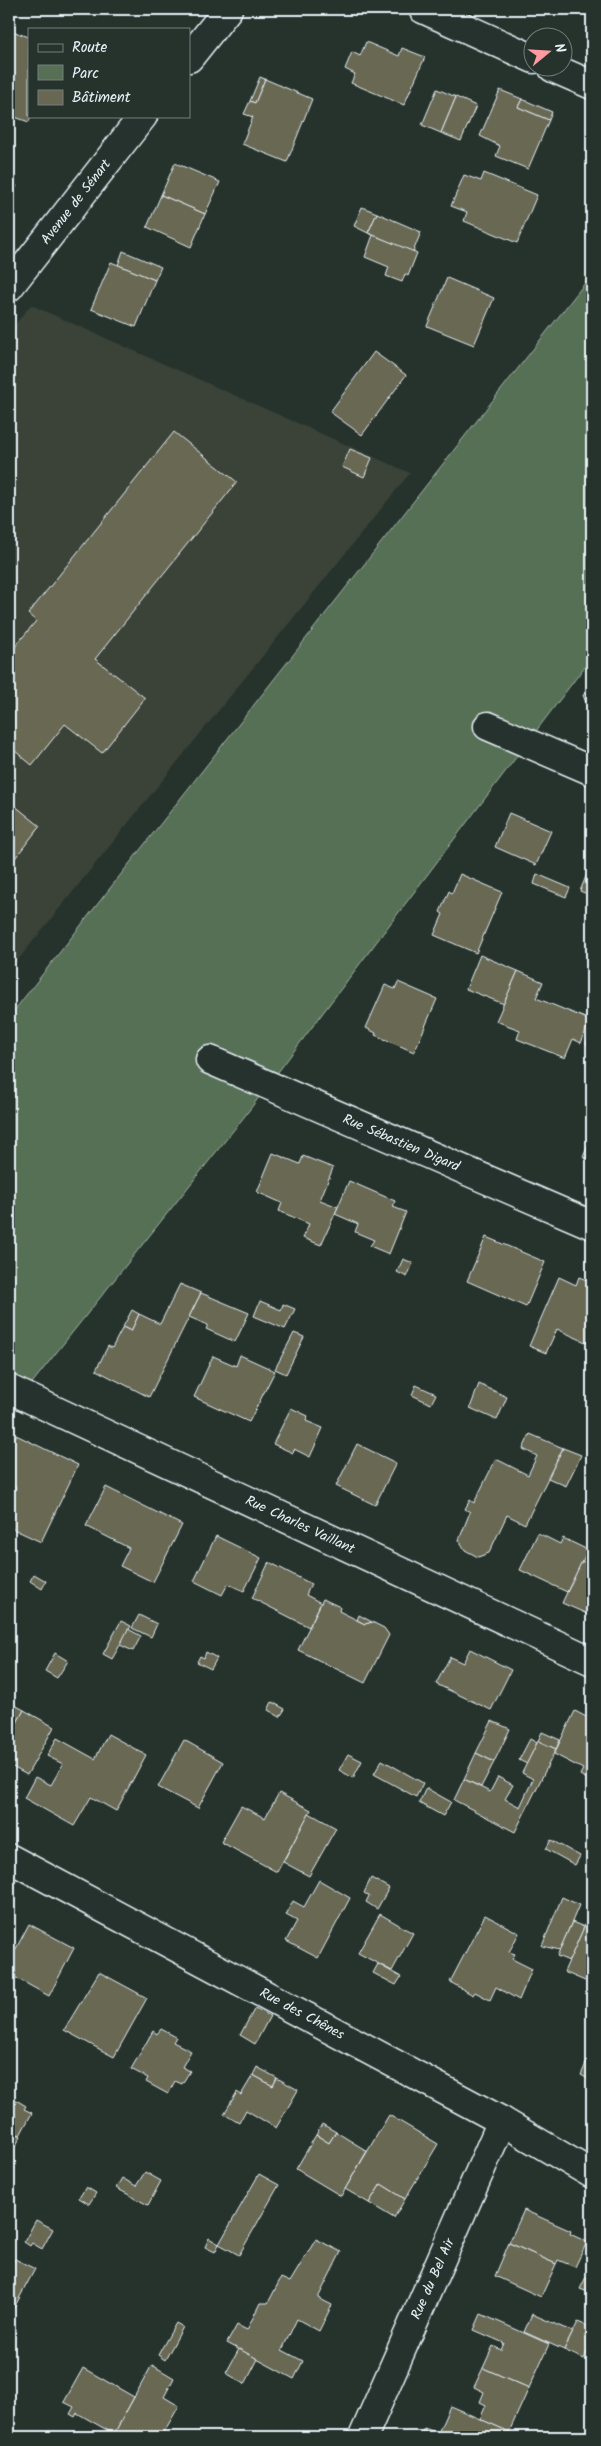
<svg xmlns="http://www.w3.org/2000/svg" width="601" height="2446" font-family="Kalam,sans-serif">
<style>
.built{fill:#3a4338}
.green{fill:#577055;stroke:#a0b0a6}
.building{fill:#686752;stroke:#e8f1f8}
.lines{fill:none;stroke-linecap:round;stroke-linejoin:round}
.minor-casing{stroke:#e8f1f8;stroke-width:31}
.minor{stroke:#26332d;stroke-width:28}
.labels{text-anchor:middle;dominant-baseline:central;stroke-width:4;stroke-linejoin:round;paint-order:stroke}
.street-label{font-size:14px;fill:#e8f1f8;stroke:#26332d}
</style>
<rect width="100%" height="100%" fill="#26332d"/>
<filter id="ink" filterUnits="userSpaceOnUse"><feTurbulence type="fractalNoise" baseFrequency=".02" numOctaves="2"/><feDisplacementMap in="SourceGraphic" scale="10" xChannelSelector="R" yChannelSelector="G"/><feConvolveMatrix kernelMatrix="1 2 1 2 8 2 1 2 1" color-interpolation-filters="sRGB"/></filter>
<g filter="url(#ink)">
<polygon class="built" points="31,305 410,473 9,971 9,332"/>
<polygon class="green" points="592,274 592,657 244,1117 9,1412 9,1017"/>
<g class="building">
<polygon points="12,31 29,37 29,116 31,116 29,122 9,115 9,42"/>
<polygon points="366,42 399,56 402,48 425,57 404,105 351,83 355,74 345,69 352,52 360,56"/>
<polygon points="260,77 265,79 255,103 250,101"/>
<polygon points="265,79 312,99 287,162 242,144 253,117 244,114 250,101 255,103"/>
<polygon points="437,89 456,97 441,133 422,125"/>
<polygon points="500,90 522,99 518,107 549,120 528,169 496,156 500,146 480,136"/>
<polygon points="456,97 476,106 461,141 441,133"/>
<polygon points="522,99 552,112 549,120 518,107"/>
<polygon points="175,163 220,182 205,214 161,195"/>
<polygon points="484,173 537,195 517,243 464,221 467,212 451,206 464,175 481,181"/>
<polygon points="9,181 17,186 9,197"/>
<polygon points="161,195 205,214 191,247 147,227"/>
<polygon points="362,207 377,213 368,233 354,226"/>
<polygon points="377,213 421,232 413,252 368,233"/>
<polygon points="373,235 417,253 408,276 405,274 402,282 386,276 389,267 365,257"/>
<polygon points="123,251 161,267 155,280 118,265"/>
<polygon points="111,262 155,280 136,327 91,309"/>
<polygon points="447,278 494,298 474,345 427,326"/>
<polygon points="374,352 406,375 362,435 330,412"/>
<polygon points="174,432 237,482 95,659 145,698 102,753 65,724 32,765 9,746 9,654 36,621 28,614"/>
<polygon points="350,449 372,458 364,477 342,467"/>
<polygon points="592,692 592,718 583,695"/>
<polygon points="9,801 40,826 9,866"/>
<polygon points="509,813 551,831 536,865 495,847"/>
<polygon points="592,862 592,896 580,891"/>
<polygon points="460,874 502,892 476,953 434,935 443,914 440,912 449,891 452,893"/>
<polygon points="537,874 570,888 566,897 534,884"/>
<polygon points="480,955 518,971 504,1004 466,989"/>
<polygon points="518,971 543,982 536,998 590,1020 581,1043 573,1039 565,1058 517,1039 520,1030 496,1021"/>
<polygon points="398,982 437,999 414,1052 375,1035 376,1033 366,1028 385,985 395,989"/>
<polygon points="592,1028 592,1047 586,1044"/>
<polygon points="592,1136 592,1161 583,1157"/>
<polygon points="273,1153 300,1164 303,1156 333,1168 320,1200 338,1207 321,1245 303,1238 309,1224 279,1211 282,1203 257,1192"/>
<polygon points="349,1181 395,1201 393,1207 406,1212 389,1254 370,1246 374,1240 355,1232 358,1224 335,1214"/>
<polygon points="486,1237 545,1262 526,1307 467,1281"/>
<polygon points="403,1259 413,1263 407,1277 397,1272"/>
<polygon points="559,1277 576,1285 579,1277 592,1282 592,1345 557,1329 546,1353 529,1346"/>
<polygon points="180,1284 201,1293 149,1397 96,1370 108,1346 112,1348 123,1327 131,1331 139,1314 160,1324"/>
<polygon points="201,1293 249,1313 235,1342 206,1329 208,1325 189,1317"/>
<polygon points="260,1301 281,1310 283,1304 295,1309 285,1329 254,1316"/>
<polygon points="132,1310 139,1314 131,1331 123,1327"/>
<polygon points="294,1333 304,1337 286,1374 275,1369"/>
<polygon points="240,1355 275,1371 249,1422 194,1397 213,1356 236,1366"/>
<polygon points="479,1384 507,1397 497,1420 470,1408"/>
<polygon points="416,1385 436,1394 431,1404 412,1395"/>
<polygon points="291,1408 308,1416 306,1421 323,1428 310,1457 294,1449 293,1453 273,1444"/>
<polygon points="530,1434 563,1448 525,1524 507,1515 489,1553 478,1557 465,1550 459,1540 470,1512 465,1509 470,1500 474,1503 496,1459 528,1475 537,1456 523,1449"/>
<polygon points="16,1435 78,1465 41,1542 9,1527 9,1502 16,1487 9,1484 9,1449"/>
<polygon points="357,1444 396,1463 375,1505 336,1486"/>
<polygon points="563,1448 581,1455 566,1486 548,1478"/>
<polygon points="106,1487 182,1525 153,1582 120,1566 129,1548 86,1526"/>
<polygon points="538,1533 560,1544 563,1538 588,1550 567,1592 520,1570"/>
<polygon points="216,1536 261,1558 244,1591 228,1584 222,1595 194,1581"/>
<polygon points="582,1561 592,1566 592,1616 562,1603"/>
<polygon points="269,1562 311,1584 306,1595 321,1603 309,1627 252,1598"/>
<polygon points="34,1574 46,1581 42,1589 30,1581"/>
<polygon points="323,1599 340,1607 339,1611 365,1624 372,1622 384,1628 389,1635 365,1683 298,1650"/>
<polygon points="139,1615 157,1624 151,1637 132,1628"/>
<polygon points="359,1615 372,1622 365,1624 357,1620"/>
<polygon points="121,1621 131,1626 112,1659 103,1654"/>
<polygon points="128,1629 141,1636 133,1651 120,1645"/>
<polygon points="470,1649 511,1670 491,1710 436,1684 450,1657 463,1663"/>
<polygon points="206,1652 217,1658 211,1669 197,1662 200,1656 204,1658"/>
<polygon points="55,1653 68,1661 57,1678 45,1671"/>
<polygon points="9,1702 24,1710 9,1737"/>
<polygon points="272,1702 285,1709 280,1717 268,1710"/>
<polygon points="24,1710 54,1727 27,1775 9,1765 9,1737"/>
<polygon points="575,1711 592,1720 592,1782 580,1775 583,1769 554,1754"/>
<polygon points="492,1721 510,1729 494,1762 476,1753"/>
<polygon points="542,1732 560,1740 556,1749 538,1741"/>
<polygon points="108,1734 146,1755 116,1811 91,1797 74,1826 24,1798 35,1777 51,1785 63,1764 47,1756 57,1738 95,1759"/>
<polygon points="530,1739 537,1743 527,1764 519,1760"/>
<polygon points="184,1740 223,1762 198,1808 158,1787"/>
<polygon points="538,1741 556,1749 515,1832 454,1800 464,1779 490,1792 498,1777 513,1785 505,1799 520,1807 533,1779 522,1773"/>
<polygon points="476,1753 494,1762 481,1787 464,1779"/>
<polygon points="348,1754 362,1761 353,1778 339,1770"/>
<polygon points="382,1760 423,1783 416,1797 374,1774"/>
<polygon points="426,1788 451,1802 443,1816 419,1803"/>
<polygon points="279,1793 311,1810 277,1872 221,1842 241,1806 265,1818"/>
<polygon points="309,1813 336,1828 309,1876 283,1862"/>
<polygon points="551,1840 580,1856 575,1865 546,1849"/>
<polygon points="371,1878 389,1888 377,1909 366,1902 369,1896 364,1893"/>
<polygon points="319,1880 350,1898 318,1958 286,1941 297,1921 286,1915 293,1901 304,1907"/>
<polygon points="562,1897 579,1905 560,1950 542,1946"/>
<polygon points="380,1914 413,1933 392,1971 358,1953"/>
<polygon points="485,1915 519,1933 509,1952 515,1954 512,1959 532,1969 519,2000 496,1987 490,2000 475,1992 473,1995 450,1982"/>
<polygon points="587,1920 592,1922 592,1984 564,1972"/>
<polygon points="572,1922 584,1927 569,1961 557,1956"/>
<polygon points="29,1924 74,1948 49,1996 9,1974 9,1962"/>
<polygon points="378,1964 401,1977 396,1985 373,1973"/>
<polygon points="99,1972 147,1998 114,2057 64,2030"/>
<polygon points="255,2008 270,2016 255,2044 240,2035"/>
<polygon points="161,2029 176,2037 173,2042 191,2051 182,2067 190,2071 182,2084 175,2081 168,2094 146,2082 148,2078 131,2069 153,2031 157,2034"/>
<polygon points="592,2050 592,2081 581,2075"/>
<polygon points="257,2067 277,2078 273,2086 253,2075"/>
<polygon points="253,2075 273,2086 277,2078 298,2090 276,2128 246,2110 239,2123 224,2114 237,2092 241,2095"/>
<polygon points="9,2093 13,2095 11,2097 26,2106 24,2109 32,2113 20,2135 9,2130"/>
<polygon points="389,2115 438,2144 405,2199 381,2184 369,2203 345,2189"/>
<polygon points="322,2124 336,2132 329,2143 316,2135"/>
<polygon points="9,2130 21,2136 15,2147 9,2143"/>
<polygon points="336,2132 367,2151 341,2196 296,2169 316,2135 329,2143"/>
<polygon points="145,2172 161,2181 148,2205 116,2188 122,2178 136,2186"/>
<polygon points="259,2174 279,2185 239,2255 219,2244"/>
<polygon points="381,2184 405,2199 394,2218 369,2203"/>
<polygon points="86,2187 96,2193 89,2204 79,2198"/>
<polygon points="524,2210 571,2231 570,2234 587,2242 575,2267 558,2260 556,2264 509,2243"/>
<polygon points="36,2220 53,2229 42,2249 32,2243 30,2246 24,2242"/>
<polygon points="209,2238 219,2244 215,2252 205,2247"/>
<polygon points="316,2239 341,2252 318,2298 332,2305 319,2331 297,2319 282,2350 303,2361 294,2379 227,2343 237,2325 247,2330 260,2303 268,2303 281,2278 290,2282"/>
<polygon points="509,2243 556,2264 541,2297 495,2276"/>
<polygon points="15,2259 35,2269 9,2317 9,2270"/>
<polygon points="586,2277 592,2280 591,2293 580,2289"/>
<polygon points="592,2296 592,2310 587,2308"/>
<polygon points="481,2314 549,2344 529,2388 483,2368 493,2346 501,2350 504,2343 474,2330"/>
<polygon points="532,2314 573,2332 564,2350 524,2332"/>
<polygon points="578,2322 592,2328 592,2342 584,2359 564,2350"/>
<polygon points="176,2323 183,2327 165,2360 158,2355"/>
<polygon points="239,2349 258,2359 245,2384 226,2373"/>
<polygon points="152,2365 174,2378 164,2397 179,2406 161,2437 112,2437"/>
<polygon points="83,2368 134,2397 114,2434 77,2413 75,2417 70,2414 74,2407 64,2402"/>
<polygon points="483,2368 529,2388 509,2432 480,2419 486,2405 480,2402 484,2392 474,2387"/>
<polygon points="450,2406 480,2419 521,2437 420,2437 424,2428 438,2433"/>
</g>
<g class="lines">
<defs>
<g id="minor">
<polyline points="423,9 534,59"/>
<polyline points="189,58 228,9"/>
<polyline points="553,68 592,85"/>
<polyline points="9,287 143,116"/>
<polyline points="488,726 592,771"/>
<polyline points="210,1060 592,1225"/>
<polyline points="9,1389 592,1661"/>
<polyline points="9,1858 502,2121 592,2174"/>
<polyline points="363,2437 502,2121"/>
</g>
</defs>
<use href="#minor" class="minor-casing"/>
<use href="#minor" class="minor"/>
</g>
</g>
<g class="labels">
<g class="street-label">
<text transform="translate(76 202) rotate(-52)">Avenue de Sénart</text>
<text transform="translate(401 1143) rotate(23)">Rue Sébastien Digard</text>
<text transform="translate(300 1525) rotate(25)">Rue Charles Vaillant</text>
<text transform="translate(302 2014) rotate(28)">Rue des Chênes</text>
<text transform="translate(433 2279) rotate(-66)">Rue du Bel Air</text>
</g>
</g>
<rect width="601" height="2446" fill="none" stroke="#26332d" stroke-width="30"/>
<rect x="15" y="15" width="571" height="2416" fill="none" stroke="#e8f1f8" stroke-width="2" filter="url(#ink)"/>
<rect x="28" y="28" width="162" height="90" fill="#26332d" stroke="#747f7e"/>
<rect x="38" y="44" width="25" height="8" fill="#26332d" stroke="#747f7e"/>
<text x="72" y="52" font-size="15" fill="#e8f1f8">Route</text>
<rect x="38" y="65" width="25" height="15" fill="#577055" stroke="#747f7e"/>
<text x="72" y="78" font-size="15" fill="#e8f1f8">Parc</text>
<rect x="38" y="90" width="25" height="15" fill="#686752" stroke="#747f7e"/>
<text x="72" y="102" font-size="15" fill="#e8f1f8">Bâtiment</text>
<g transform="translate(548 52) rotate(72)"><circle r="24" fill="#26332d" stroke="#747f7e"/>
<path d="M0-4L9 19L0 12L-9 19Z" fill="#ff9aa2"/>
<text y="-8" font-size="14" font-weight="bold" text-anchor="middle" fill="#e8f1f8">N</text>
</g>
</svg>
